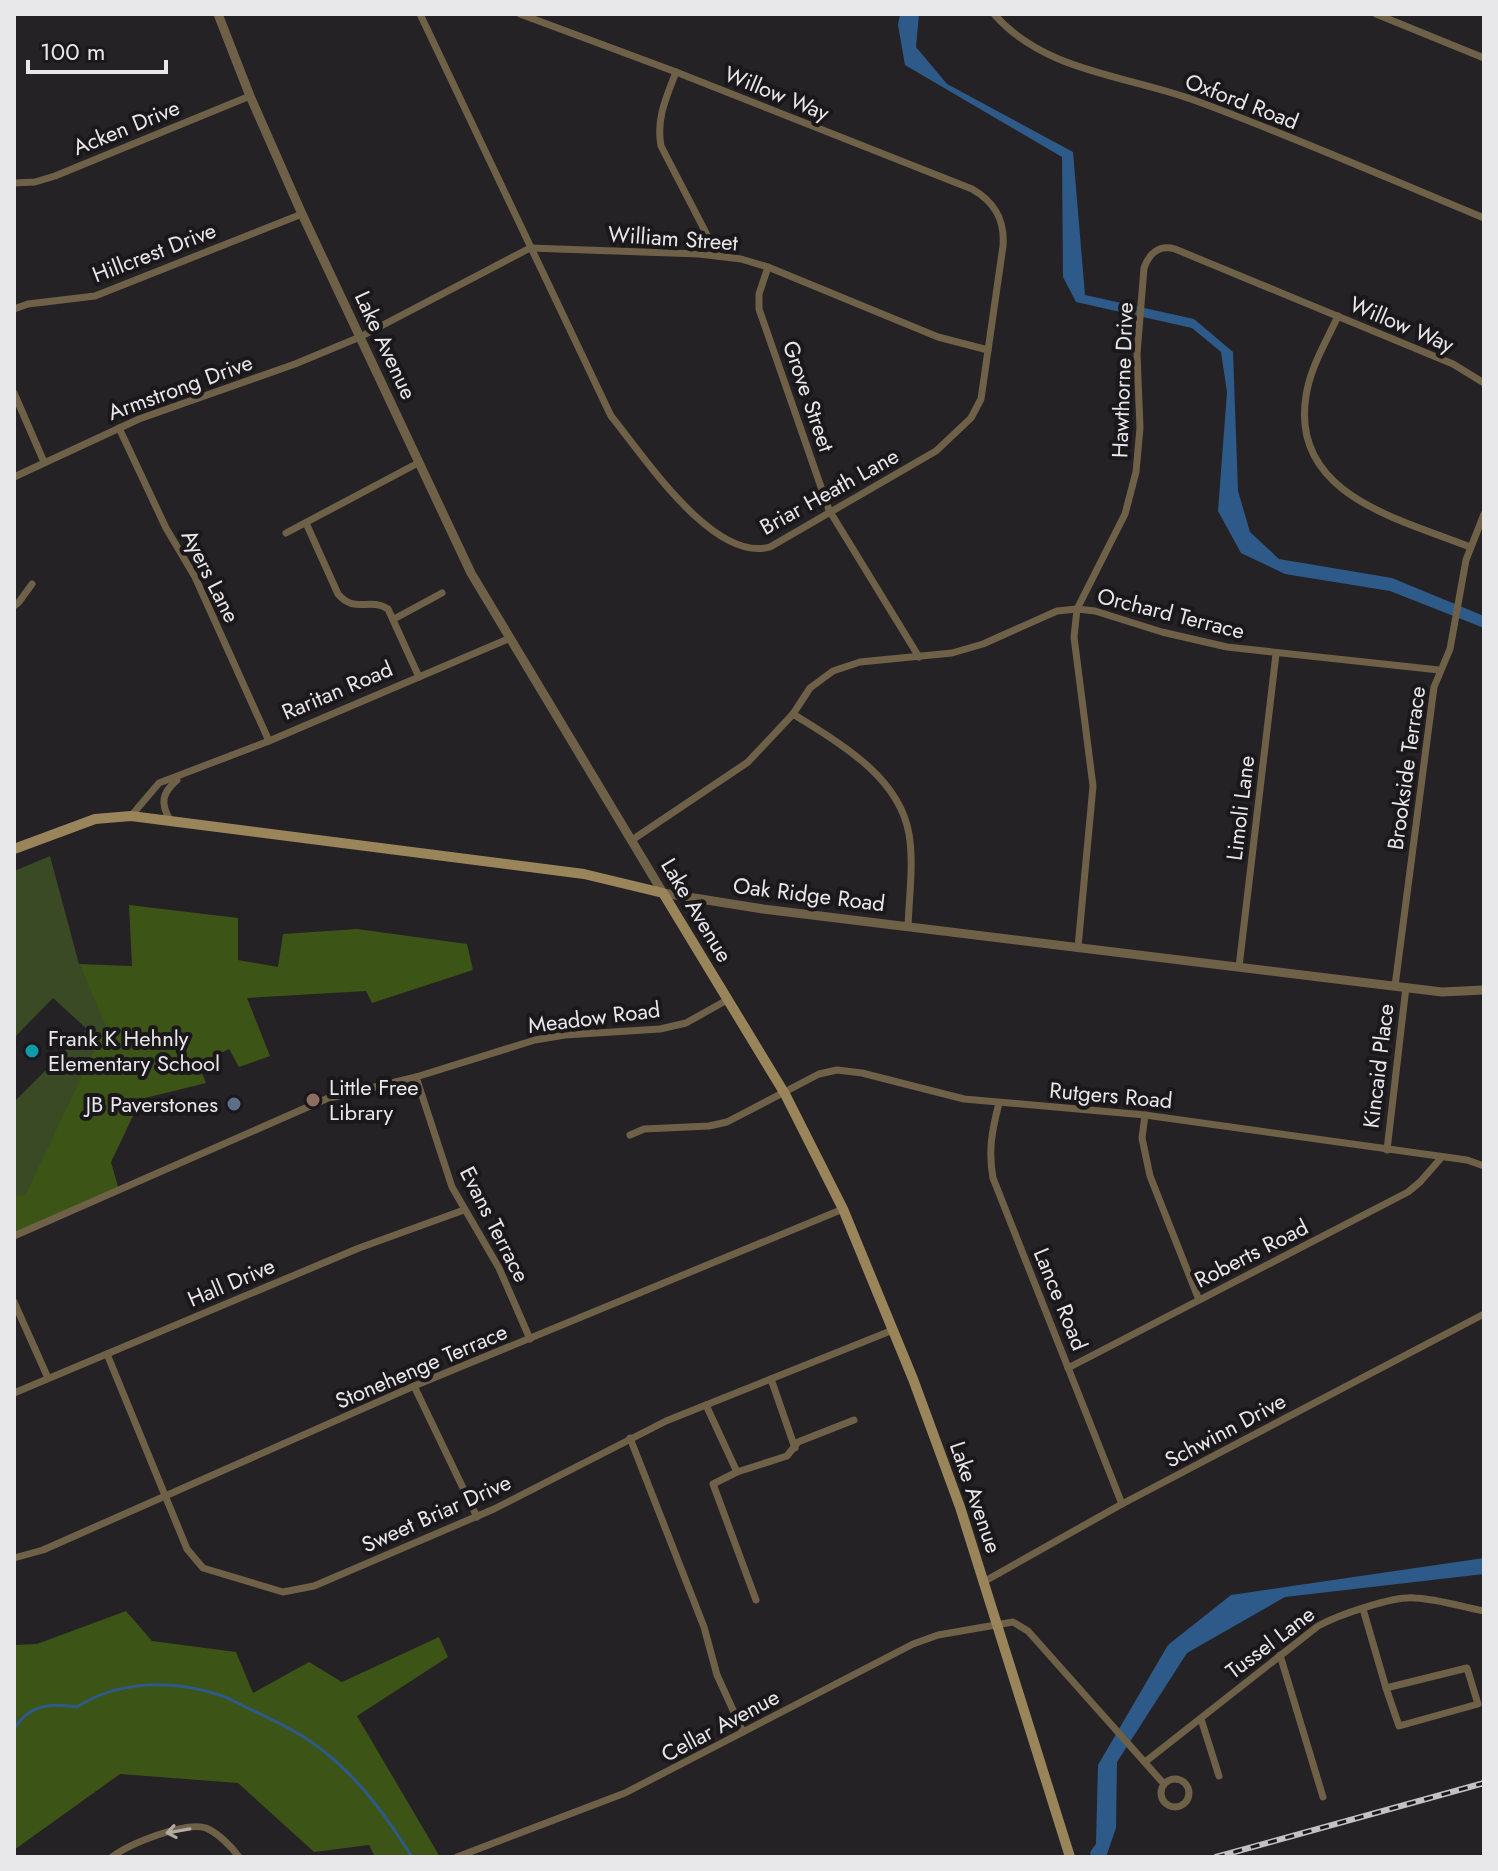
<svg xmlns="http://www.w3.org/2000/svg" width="1498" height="1871" font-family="Jost,sans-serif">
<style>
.green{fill:#394a24}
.forest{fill:#3c5416}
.water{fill:#2e5a8a}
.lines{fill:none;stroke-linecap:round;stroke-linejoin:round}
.stream{stroke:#2e5a8a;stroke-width:3}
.minor{stroke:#6f6148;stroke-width:7}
.tertiary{stroke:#6f6148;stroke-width:9}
.secondary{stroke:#9a855b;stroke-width:10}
.rail-casing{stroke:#c2c1c3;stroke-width:6}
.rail{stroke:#1b181b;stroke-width:3;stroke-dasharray:9;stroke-linecap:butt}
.oneway{stroke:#b2aba1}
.culture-dot{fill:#0f9aa8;stroke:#1b181b;stroke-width:3}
.education-dot{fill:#8d6e63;stroke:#1b181b;stroke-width:3}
.service-dot{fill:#5c6f8a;stroke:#1b181b;stroke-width:3}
.labels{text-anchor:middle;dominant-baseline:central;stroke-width:8;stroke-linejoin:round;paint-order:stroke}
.street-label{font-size:22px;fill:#e8e7e9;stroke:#1b181b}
.poi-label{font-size:22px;fill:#e8e7e9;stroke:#1b181b;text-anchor:start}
</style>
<rect width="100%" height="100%" fill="#242225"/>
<polygon class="green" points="50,856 79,964 107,1026 25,1196 14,1196 14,1102 87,1029 53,998 14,1038 14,871"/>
<g class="forest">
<polygon points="129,905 238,918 238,960 278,967 283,934 357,929 467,944 473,970 372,1003 366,991 247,998 270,1056 239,1067 229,1049 198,1064 206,1083 141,1099 111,1162 119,1190 14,1235 14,1196 25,1195 106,1026 79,964 132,966"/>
<polygon points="126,1611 152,1641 236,1652 253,1693 309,1662 342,1682 439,1637 448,1657 357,1716 440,1857 375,1857 369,1845 314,1852 238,1783 120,1774 14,1850 14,1645 37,1644"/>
</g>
<g class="water">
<polygon points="900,14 919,14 916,47 947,84 1073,152 1085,295 1194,319 1233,352 1238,491 1250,532 1279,559 1392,578 1484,616 1484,628 1390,591 1285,574 1241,553 1218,511 1227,392 1221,352 1192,328 1076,302 1063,277 1062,157 905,65 898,25"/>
<polygon points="1484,1558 1484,1574 1285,1597 1187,1653 1117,1762 1116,1828 1106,1857 1091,1857 1090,1852 1096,1844 1098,1765 1168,1645 1231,1595"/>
</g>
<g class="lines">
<path class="stream" d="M14,1729C29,1704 51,1703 77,1707C117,1681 168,1680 213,1693C227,1696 240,1705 252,1710C279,1723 303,1734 326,1753C362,1782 388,1819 412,1857"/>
<g class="minor">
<path d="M420,14L611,416C643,455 713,563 770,547L936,451L971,418L981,399L1003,246C1005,220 995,202 972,189L676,72L520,14"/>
<path d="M994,14C1043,71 1124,75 1191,99C1290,135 1387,178 1484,218"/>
<polyline points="1376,14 1484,58"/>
<path d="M676,72C666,98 656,119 661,146L718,256"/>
<polyline points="14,183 35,182 55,176 250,96"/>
<polyline points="768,267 759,294 759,309 829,510 919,657"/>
<polyline points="14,309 28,304 95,296 302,214"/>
<path d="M1338,316C1326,342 1310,368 1306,396C1290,495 1400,519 1470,547"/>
<polyline points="14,393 44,462"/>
<polyline points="119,428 166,528 195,577 269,741"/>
<polyline points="14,477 139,419 295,364 360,337 530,248 699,254 741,259 768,267 938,337 988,350"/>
<path d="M306,523L338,594C355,614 369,597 388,609L419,677"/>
<polyline points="286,533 418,463"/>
<polyline points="14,606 19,602 32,584"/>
<polyline points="394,619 442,593"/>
<path d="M793,714C839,743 899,776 909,834C914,864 909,897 908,927"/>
<polyline points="131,816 159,783 269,741 508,639"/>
<path d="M170,820C160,803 162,793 177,780"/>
<polyline points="632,840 748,762 793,714 810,688 833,671 860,662 952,653 983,644 1057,611 1077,609 1095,611 1162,632 1227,647 1439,670"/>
<path d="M1078,947L1093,786L1074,637L1077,609L1125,514L1136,472L1140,428L1137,354L1144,268C1149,254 1159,244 1175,249L1453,364L1484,383"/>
<polyline points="1239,967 1276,654"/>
<polyline points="1395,986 1434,687 1450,649 1466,560 1484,514"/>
<polyline points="416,1077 452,1187 499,1268 530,1339"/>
<path d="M999,1103C992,1130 988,1151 993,1178L1122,1504"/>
<polyline points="1145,1115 1142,1138 1150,1176 1199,1300"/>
<polyline points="630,1135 644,1129 709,1126 727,1122 819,1074 837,1070 862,1073 964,1099 1145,1115 1467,1160 1484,1166"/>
<polyline points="1387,1150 1406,987"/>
<polyline points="14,1236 326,1099 416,1077 535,1040 565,1035 660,1029 686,1023 727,1000"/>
<polyline points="14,1302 48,1378"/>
<polyline points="107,1354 187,1549 203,1568 283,1592 314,1586 494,1509 666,1421 893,1330"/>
<polyline points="1068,1368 1408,1192 1420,1182 1441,1158"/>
<polyline points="771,1379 795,1448"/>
<polyline points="414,1386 477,1517"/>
<polyline points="14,1393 359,1248 464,1210"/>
<polyline points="706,1405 737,1472"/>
<polyline points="630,1438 704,1627 717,1675 743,1732"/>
<polyline points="14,1558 43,1550 414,1386 843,1209"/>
<polyline points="985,1581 1122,1504 1484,1314"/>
<polyline points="756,1600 713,1484 737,1472 787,1456 798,1442 854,1420"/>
<polyline points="1363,1609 1386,1688"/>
<polyline points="1280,1655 1323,1797"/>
<polygon points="1467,1668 1478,1704 1399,1726 1386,1688"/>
<polyline points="1201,1719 1219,1776"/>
<path d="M1145,1762L1318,1626C1338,1615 1393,1596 1415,1598C1438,1599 1462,1607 1484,1611"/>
<circle cx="1175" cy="1793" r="14"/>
<path d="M112,1857C129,1844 185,1821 206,1828C218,1833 232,1847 239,1857"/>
<polyline points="457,1857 625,1793 913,1644 938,1635 1013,1622 1028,1631 1164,1784"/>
</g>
<polyline class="tertiary" points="218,14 250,96 302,214 471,573 663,893 763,909 1442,992 1484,990"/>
<polyline class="secondary" points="14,849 95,819 131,816 584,874 663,893 785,1094 843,1209 913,1379 960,1507 1070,1857"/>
<defs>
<polyline id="rail" points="1216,1857 1484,1783"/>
</defs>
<use href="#rail" class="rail-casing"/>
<use href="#rail" class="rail"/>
</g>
<defs><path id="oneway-shaft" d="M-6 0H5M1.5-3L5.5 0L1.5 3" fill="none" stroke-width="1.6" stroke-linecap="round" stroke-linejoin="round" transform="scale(2)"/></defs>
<use class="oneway" href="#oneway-shaft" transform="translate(178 1831) rotate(170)"/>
<circle class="culture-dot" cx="32" cy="1051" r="8"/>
<circle class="education-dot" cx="313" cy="1100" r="8"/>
<circle class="service-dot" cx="234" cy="1104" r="8"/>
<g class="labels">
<g class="street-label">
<text transform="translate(777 93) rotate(22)">Willow Way</text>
<text transform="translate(1242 101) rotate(21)">Oxford Road</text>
<text transform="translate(126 127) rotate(-22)">Acken Drive</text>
<text transform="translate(673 238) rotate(4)">William Street</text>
<text transform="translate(154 252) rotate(-21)">Hillcrest Drive</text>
<text transform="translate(1402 324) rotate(23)">Willow Way</text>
<text transform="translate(386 345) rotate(65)">Lake Avenue</text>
<text transform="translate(1122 380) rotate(-88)">Hawthorne Drive</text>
<text transform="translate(180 387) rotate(-20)">Armstrong Drive</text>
<text transform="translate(809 396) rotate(71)">Grove Street</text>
<text transform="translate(829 491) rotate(-29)">Briar Heath Lane</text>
<text transform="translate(211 576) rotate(63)">Ayers Lane</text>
<text transform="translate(1171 613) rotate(14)">Orchard Terrace</text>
<text transform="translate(337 690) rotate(-23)">Raritan Road</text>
<text transform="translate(1406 768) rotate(-82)">Brookside Terrace</text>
<text transform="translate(1240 808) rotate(-83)">Limoli Lane</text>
<text transform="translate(809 894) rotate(7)">Oak Ridge Road</text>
<text transform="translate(697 910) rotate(59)">Lake Avenue</text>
<text transform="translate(594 1017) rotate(-7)">Meadow Road</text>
<text transform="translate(1378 1066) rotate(-83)">Kincaid Place</text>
<text transform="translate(1111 1095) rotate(5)">Rutgers Road</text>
<text transform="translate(495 1224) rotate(63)">Evans Terrace</text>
<text transform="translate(1251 1253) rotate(-27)">Roberts Road</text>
<text transform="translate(231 1282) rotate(-23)">Hall Drive</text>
<text transform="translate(1061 1299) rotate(68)">Lance Road</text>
<text transform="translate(421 1366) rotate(-23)">Stonehenge Terrace</text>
<text transform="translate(1225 1430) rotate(-28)">Schwinn Drive</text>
<text transform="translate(976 1497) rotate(71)">Lake Avenue</text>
<text transform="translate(436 1513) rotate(-24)">Sweet Briar Drive</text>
<text transform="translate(1270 1642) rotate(-37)">Tussel Lane</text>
<text transform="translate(720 1725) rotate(-28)">Cellar Avenue</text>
</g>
<g class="poi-label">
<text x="48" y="1038">Frank K Hehnly<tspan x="48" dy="25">Elementary School</tspan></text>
<text x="329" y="1087">Little Free<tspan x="329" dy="25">Library</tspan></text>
<text x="218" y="1104" text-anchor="end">JB Paverstones</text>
</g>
</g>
<rect width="1498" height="1871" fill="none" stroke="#e8e7e9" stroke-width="32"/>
<path d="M28 60v12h138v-12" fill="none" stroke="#e8e7e9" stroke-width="4"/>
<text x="40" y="60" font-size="24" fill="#e8e7e9" stroke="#1b181b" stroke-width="6" paint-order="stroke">100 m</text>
</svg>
